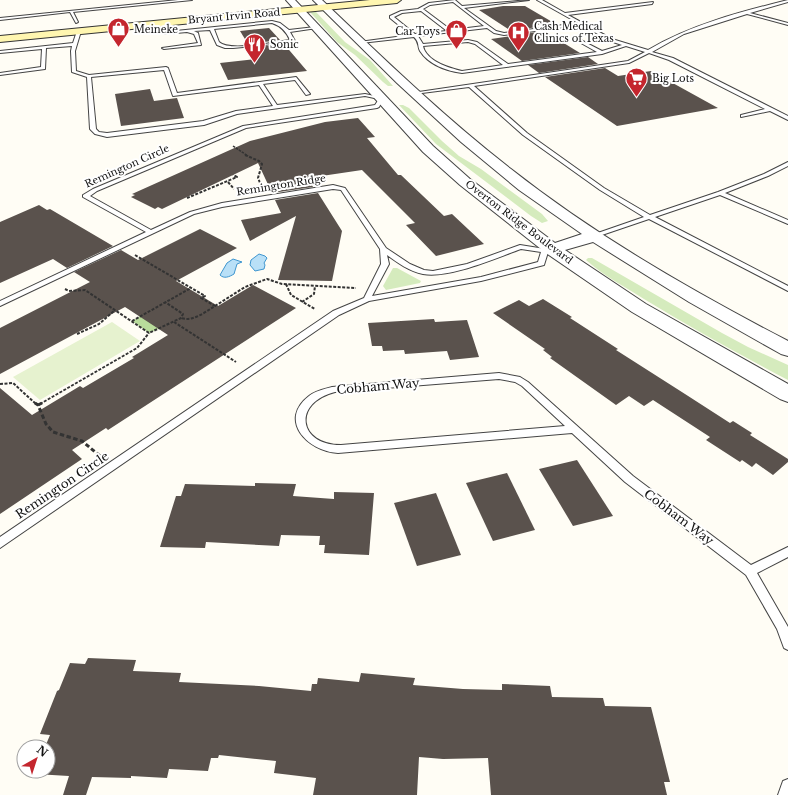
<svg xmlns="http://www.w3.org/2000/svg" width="788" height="795" font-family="'Libre Baskerville',serif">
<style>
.green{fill:#d5ebbd}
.forest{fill:#b9dc9c}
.pitch{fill:#e6f2cf}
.water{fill:#b9e0f7;stroke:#3f96cf}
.building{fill:#5a524d}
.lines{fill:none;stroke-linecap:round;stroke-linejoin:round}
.service-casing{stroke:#444;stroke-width:2}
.tertiary-casing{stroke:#444;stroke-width:2}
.secondary-casing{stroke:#333;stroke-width:2}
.path-far2{stroke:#333;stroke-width:1.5;stroke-dasharray:2.5 1;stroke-linecap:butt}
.path-far1{stroke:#333;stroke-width:2;stroke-dasharray:3 1.5;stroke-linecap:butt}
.path{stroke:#333;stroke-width:3;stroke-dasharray:4.5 2.5;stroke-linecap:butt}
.service{fill:#fff;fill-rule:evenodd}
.tertiary{fill:#fff;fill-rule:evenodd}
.secondary{fill:#fff6b0;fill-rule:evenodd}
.labels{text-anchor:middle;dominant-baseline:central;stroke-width:4;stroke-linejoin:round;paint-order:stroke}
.far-street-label{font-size:10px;fill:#111;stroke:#fff}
.far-poi-label{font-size:10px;fill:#111;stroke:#fff;text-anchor:start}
.street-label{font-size:12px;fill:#111;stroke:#fff}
</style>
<rect width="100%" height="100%" fill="#fffdf5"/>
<g class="green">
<polygon points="310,12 316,12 345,42 370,60 393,86 388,86 383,82 355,55 337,42"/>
<polygon points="399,105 403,105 409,108 442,141 459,156 481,169 542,214 548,221 542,223 531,216 436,144"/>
<path d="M588,258H592L722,333L748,347L788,365V380C739,354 691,328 644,299C625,287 604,276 586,260Z"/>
<polygon points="393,268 397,268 421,281 420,283 386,290 383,286"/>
</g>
<polygon class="forest" points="165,302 174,322 149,333 132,321"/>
<polygon class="pitch" points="112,322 140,341 40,400 13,377"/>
<g class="water">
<polygon points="259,254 265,256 267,258 264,263 265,265 264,269 255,271 250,265 251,260"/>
<path d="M233,259L242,262L237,264L234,274C229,277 224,279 220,275L227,263Z"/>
</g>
<g class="building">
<polygon points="503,6 525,6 554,23 534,25 537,27 511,31 479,10"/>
<polygon points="269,28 280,40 248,44 240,31"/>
<polygon points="544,31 580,53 522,61 491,39"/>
<polygon points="284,44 307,71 228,80 220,63 256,59 250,48"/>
<polygon points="588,57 598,64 539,73 528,65"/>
<polygon points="605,68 618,76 651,71 718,108 617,126 545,77"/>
<polygon points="150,89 154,101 177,98 184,118 121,126 115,94"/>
<polygon points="358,118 375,137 367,138 398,175 401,175 444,216 452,214 484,244 436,256 406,225 415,223 362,170 308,178 313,187 272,193 258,163 162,209 158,207 155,209 131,197 135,195 132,194 250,141 325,122"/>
<polygon points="318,193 342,231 332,281 278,280 296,216 250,241 241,220 281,213 275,200"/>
<polygon points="39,205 47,210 50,209 113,246 67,268 53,259 0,283 0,222"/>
<polygon points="200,229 237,248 176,281 218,306 253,285 296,308 108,430 106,428 72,450 82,459 0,514 0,388 32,415 80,386 83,388 134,358 132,357 168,335 125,307 0,374 0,328 90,282 74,272 121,250 138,260"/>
<polygon points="543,299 572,317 570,318 618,349 616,350 685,394 730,423 733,421 752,433 750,435 788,459 788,462 773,475 756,463 752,467 742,460 740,462 706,440 710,437 653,400 644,406 629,396 616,405 550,358 552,357 543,350 545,349 493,313 519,300 529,306"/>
<polygon points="434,319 435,322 467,320 479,357 450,360 447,351 405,354 404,350 383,351 382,346 372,346 368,323"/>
<polygon points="577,460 613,516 573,526 539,469"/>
<polygon points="507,473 535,530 493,541 466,483"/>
<polygon points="255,483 296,484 293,496 334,499 334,492 374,493 369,555 324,553 325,545 319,545 320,536 281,535 279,546 206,542 205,548 160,547 176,496 181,496 185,484 255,486"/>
<polygon points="436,493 461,555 417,566 394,503"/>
<polygon points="88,658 136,660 133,671 181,673 179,682 259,686 311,691 312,684 317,684 318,678 359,682 361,673 415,678 413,685 463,689 502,690 502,684 550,686 552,697 603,698 605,706 651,707 670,782 664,782 667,795 491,795 488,758 443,759 419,757 417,795 313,795 316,778 274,773 276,761 219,755 218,758 211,758 208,771 169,769 167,778 131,776 131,778 92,777 86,795 63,795 69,776 35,774 36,771 48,771 48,747 45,747 50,735 40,734 57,691 59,690 70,663 85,664"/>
</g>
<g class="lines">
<defs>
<g id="service">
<polygon points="178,0 192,0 73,12 78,22 76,23 70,12 0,20 0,18"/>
<path d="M455,0L462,6L529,0L464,8L496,31L504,33L578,23L537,0H542L565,13L653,2L652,4L568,15L612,39L648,50C690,25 740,12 788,0V2L750,13L788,23V25L747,14L684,34L652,52L673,58L788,116V120L770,111L741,117V115L765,109L669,60L649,53L629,63L474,86L527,133L604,188L650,215L718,192L764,174L788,162V166L768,176L725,193L788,220V224L720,195L655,217L788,286V291L649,219L596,237H592V235L644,217L600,190L523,135L469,87L414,94L412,93L628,61L645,52L626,46L602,54L462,73C447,71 429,65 420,51C417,45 420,43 414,37L361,43L359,42L411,35L390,18V16L401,11L418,9L429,3ZM453,2L484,26L451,30L423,9L430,5ZM421,11L447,31L415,34L394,17L402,13ZM582,25L610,41L622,45L602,51L573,36L572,38L597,52L508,64L477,42L468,40L423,44L418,36L487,28L494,33L504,35ZM468,42L475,44L503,65L462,71C449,68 426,61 423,46Z"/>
<path d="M272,21L280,23L289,30L315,27L317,28L290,32L295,41L293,42L233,48H225L217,45L210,30L194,31L198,33L201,45L164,49L162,48L198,43L194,34L187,32L165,34L166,32ZM272,23C281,26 286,31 290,40C276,42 229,52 219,42L214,29Z"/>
<path d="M79,30L81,31L75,51L76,71L89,75L166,67L168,68L177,93L296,77L310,94L306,95L295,80L263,84L277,105L365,94L384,98L379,107L377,108L246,128L97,191L90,196L151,230L190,212L222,203L333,185L345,188L386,248L410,264L424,270L433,271L467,264L520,245L545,249L550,248L554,250L548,252L544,265L481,281L369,301L339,315L0,548V537L333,311L364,298L381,264L380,249L341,190L333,189L222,207L194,214L0,306V301L146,232L83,197V195L93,189L243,126L375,105L379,99L365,96L237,114L204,125L107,137L95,134L90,129L87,77L72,72L71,51L72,46L46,48L45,69L0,75V73L41,67L42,49L0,53V51L73,43L77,31ZM164,70L173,96L259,85L273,106L236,111L203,121L107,133L99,132L96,129L91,77ZM521,249L541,252L538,262L481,277L372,296L389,264L387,255C398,263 409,271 423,274C448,279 496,258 521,249Z"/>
<path d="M499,373L520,377L528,382L633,476L751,565L788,547V557L757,573L788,627V650L784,648L777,629L746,575L625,482L572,433L338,453C307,451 278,420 309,396C315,391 324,389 332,387ZM499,379L515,382L522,386L565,426L341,445C298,445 292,403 335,392Z"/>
<polygon points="788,779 788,795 778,795 783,781"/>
</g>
<path id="tertiary" d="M286,0H295L433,146L470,179L555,243L582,234L519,190L461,142L397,83L313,0H322C383,58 444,117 511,169C596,236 692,291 788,341V356L781,354L689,302L593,242L565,250L646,304L788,384V402L780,399L632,312L546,253L460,185L423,152Z"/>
<polygon id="secondary" points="370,0 401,0 397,3 0,42 0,36"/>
</defs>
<use href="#service" class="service-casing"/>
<use href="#tertiary" class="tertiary-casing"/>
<use href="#secondary" class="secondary-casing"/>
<polyline class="path-far2" points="233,146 248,156"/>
<g class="path-far1">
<polyline points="245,155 259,161 262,164 258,178 261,185"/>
<polyline points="228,182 234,189"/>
<polyline points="187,198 237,177 233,175"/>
<path d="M135,255L205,296L201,298L215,306C205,312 193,322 181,318"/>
<polyline points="286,284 291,295 315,309"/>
<polyline points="65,289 69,291 85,290 149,333 181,318 183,314 165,302"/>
<polyline points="302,302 314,294 315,286"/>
<polyline points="215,306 245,287 267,279 282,284 356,288"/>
<polyline points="132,321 191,288"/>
<polyline points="174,322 236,362"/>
<polyline points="77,334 99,324 115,310"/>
<polyline points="0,384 13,383 36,404"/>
<polyline points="40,404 137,348 149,333"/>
</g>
<g class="path">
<polyline points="35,403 38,405 46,424 53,432 82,441 100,456"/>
<polyline points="38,405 42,403"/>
</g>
<use href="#service" class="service"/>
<use href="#tertiary" class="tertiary"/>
<use href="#secondary" class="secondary"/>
</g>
<defs>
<symbol id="shop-pin" viewBox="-11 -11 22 30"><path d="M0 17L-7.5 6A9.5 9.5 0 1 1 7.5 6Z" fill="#c4262e" stroke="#fff"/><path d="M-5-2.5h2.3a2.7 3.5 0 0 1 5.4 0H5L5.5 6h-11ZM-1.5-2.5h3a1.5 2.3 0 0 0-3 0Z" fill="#fff"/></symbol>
<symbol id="hospital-pin" viewBox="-11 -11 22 30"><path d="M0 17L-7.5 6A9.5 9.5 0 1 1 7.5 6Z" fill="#c4262e" stroke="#fff"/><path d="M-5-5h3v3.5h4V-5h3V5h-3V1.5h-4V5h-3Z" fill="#fff"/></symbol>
<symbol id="restaurant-pin" viewBox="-11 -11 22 30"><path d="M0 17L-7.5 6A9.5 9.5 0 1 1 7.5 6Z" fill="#c4262e" stroke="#fff"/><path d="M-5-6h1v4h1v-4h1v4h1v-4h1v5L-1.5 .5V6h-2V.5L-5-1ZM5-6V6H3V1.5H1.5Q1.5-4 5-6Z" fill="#fff"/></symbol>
<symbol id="supermarket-pin" viewBox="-11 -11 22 30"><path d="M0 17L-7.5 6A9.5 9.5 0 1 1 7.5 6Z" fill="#c4262e" stroke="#fff"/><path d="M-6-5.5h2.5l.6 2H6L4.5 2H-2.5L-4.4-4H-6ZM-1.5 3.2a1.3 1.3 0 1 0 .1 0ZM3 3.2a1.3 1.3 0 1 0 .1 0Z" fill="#fff"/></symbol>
</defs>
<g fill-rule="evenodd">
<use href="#shop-pin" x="106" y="16" width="25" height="34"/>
<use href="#shop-pin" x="444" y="18" width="25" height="34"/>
<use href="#hospital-pin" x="506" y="20" width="25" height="34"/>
<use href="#restaurant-pin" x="242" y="32" width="25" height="34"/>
<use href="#supermarket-pin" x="624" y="66" width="25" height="34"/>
</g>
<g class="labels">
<g class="far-street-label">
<text transform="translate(234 16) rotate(-5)">Bryant Irvin Road</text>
<text transform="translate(127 166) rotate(-24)">Remington Circle</text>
<text transform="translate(281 185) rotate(-9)">Remington Ridge</text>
<text transform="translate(519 222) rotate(37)">Overton Ridge Boulevard</text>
</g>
<g class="far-poi-label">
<text x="534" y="26">Cash Medical<tspan x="534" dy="12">Clinics of Texas</tspan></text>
<text x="134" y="29">Meineke</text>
<text x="440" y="31" text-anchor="end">Car Toys</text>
<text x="270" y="44">Sonic</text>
<text x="652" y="78">Big Lots</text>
</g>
<g class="street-label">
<text transform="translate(378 386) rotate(-5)">Cobham Way</text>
<text transform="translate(62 485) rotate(-34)">Remington Circle</text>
<text transform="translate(679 517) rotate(37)">Cobham Way</text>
</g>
</g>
<g transform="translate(36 759) rotate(39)"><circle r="19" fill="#ffffff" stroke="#a0a0a0"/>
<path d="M0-3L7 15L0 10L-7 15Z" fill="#c4262e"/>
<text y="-6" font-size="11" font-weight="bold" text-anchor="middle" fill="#111111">N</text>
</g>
</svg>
